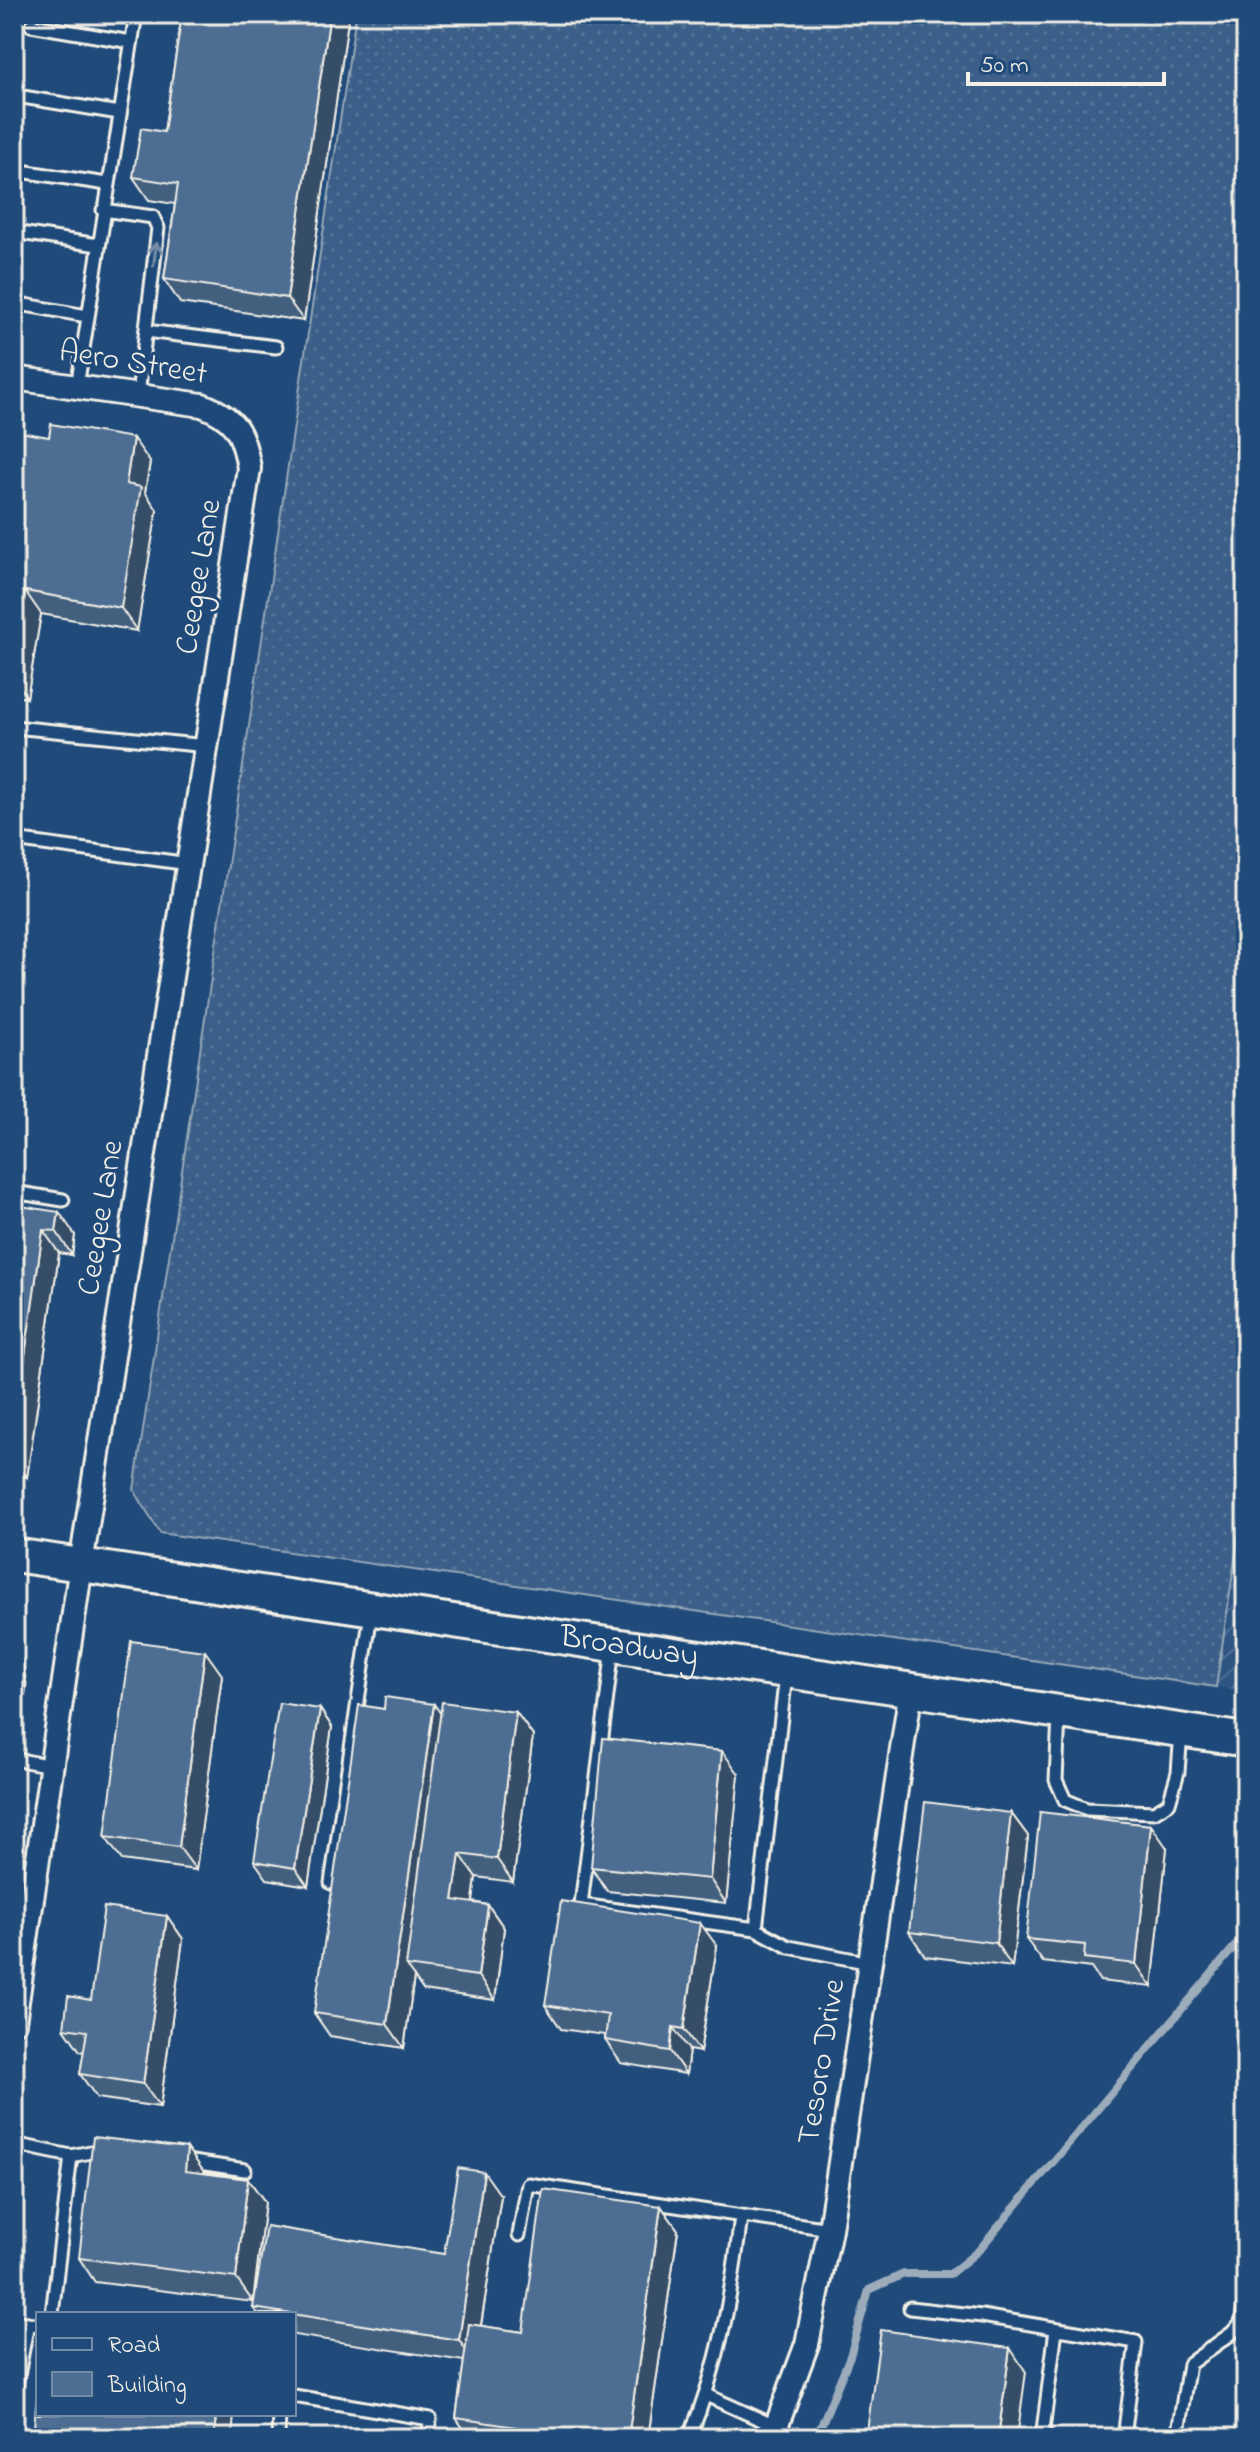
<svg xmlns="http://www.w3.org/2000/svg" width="1260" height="2452" font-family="'Indie Flower',sans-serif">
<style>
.industrial{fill:url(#industrial-furrows)}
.grass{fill:url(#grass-dots);stroke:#97a8b8;stroke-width:2}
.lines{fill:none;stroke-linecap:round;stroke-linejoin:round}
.stream{stroke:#9cacbb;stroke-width:8}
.service-casing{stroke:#f4f1e8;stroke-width:17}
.minor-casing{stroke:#f4f1e8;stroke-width:28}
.secondary-casing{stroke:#f4f1e8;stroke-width:38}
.service{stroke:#1f4a7a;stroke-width:11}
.minor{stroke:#1f4a7a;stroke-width:22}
.secondary{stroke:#1f4a7a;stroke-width:32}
.wall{fill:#425f7e;stroke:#f4f1e8;stroke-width:2}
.shaded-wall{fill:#364d66;stroke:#f4f1e8;stroke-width:2}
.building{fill:#4d6e92;stroke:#f4f1e8;stroke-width:2}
.oneway{stroke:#748da6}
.labels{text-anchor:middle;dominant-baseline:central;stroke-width:6;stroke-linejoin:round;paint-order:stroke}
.street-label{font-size:32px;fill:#f4f1e8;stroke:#1f4a7a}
</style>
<defs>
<pattern id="industrial-furrows" width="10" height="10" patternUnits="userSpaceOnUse" patternTransform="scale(2)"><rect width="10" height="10" fill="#2d5581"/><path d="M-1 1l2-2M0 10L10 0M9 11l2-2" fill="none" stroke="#4c6e93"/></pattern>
<pattern id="grass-dots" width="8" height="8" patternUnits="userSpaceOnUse" patternTransform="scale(2)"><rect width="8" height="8" fill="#3a5f88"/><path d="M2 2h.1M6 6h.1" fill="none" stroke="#577699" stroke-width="1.8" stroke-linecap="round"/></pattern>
</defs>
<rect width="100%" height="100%" fill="#1f4a7a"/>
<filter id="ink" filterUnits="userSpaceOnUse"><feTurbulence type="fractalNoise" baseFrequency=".0125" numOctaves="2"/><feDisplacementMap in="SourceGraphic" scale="16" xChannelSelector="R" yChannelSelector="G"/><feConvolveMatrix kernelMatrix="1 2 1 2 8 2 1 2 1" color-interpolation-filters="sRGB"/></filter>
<g filter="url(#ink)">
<polygon class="industrial" points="1246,1485 1246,1692 1216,1687"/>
<polygon class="grass" points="356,14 1246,14 1246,1485 1216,1687 160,1533 134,1490"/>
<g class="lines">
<polyline class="stream" points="816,2438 850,2356 869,2290 904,2274 950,2274 978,2251 1246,1933"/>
<defs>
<g id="service">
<polyline points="31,25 131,42"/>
<polyline points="23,97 119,113"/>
<polyline points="14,170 107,184"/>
<polyline points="103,210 153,217 158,228 138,395"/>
<polyline points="14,232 98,245"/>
<polyline points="14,303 87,316"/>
<polyline points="146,331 276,347"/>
<polyline points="77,387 136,14"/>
<polyline points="14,727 207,746"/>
<polyline points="14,840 189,864"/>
<polyline points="14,1192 63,1200"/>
<polyline points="613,1648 581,1905 756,1929 786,1675"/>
<polyline points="14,1661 19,1684 14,1715"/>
<polyline points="1059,1716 1056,1780 1065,1800 1087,1809 1154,1812 1169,1803 1178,1772 1181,1732"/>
<polyline points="14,1759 52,1766"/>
<polyline points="331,1883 371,1613"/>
<polyline points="756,1929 789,1947 870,1963"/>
<polyline points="14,2144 71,2156 52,2314"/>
<polyline points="71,2156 105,2149"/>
<polyline points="186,2161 245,2170"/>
<polyline points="519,2235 528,2184 830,2229"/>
<polyline points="910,2308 982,2316 1136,2342 1124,2438"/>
<polyline points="14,2321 38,2325"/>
<polyline points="706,2395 777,2427"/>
<polyline points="14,2396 28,2323"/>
<polyline points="294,2396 430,2419 429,2438"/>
<polyline points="278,2438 279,2414"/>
<path d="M689,2438C720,2363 731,2297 741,2217"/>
<polyline points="1042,2438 1056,2329"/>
<polyline points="1177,2438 1189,2364 1232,2333 1241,2323 1246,2298"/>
</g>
<g id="minor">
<path d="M14,378L202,405C236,418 243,433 249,468L81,1565L14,2022"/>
<polyline points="772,2438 807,2344 830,2229 911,1689"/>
</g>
<g id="secondary">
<path id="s1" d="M14,1555L1246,1740"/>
</g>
</defs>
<use href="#service" class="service-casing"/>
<use href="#minor" class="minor-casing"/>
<use href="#secondary" class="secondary-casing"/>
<use href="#service" class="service"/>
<use href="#minor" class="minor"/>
<use href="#secondary" class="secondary"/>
</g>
<g class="wall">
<polygon points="182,14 349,14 304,321 180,303 164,279 175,204 149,200 133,177 164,132"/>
<polygon points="14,431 150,462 145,492 157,510 137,631 41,614 27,698 14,696"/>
<polygon points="14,1205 75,1235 72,1255 59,1253 27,1477 14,1475"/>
<polygon points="222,1675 196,1870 122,1860 105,1837"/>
<polygon points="320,1709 332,1727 308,1886 267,1879 254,1861"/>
<polygon points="384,1709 440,1713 516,1712 533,1736 513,1882 476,1877 473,1902 488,1905 504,1928 495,2000 423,1990 414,1977 404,2048 330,2036 314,2013"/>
<polygon points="739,1774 726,1903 607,1891 591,1867"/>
<polygon points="1011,1813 1028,1836 1012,1967 925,1956 909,1932"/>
<polygon points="1167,1848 1152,1987 1100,1981 1091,1968 1043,1962 1026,1939"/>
<polygon points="167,1916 183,1939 160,2107 97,2098 80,2074 84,2052 80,2051 64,2028"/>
<polygon points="717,1946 700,2052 689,2050 686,2074 621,2063 605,2040 605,2035 561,2029 545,2005"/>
<polygon points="187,2148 204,2173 248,2179 265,2202 253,2302 95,2282 79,2258"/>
<polygon points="501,2196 481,2326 523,2332 661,2206 678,2230 648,2438 470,2438 456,2418 464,2361 294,2335 294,2314 258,2314 253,2308 444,2254"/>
</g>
<g class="shaded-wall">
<polygon points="330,14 349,14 304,321 287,298"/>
<polygon points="133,438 150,462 145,492 157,510 137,631 121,608 126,484"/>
<polygon points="25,591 41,614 27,698 14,679 14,656"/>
<polygon points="59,1212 75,1235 72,1255 56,1231"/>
<polygon points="43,1230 59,1253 27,1477 14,1458 14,1431"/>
<polygon points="205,1651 222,1675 196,1870 179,1847"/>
<polygon points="434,1704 450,1727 406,1966 414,1977 404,2048 387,2024"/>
<polygon points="320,1709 332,1727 308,1886 295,1868"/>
<polygon points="516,1712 533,1736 513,1882 497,1859"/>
<polygon points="722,1751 739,1774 726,1903 710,1879"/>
<polygon points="1011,1813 1028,1836 1012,1967 996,1943"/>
<polygon points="1151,1825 1167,1848 1152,1987 1136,1964"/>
<polygon points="460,1854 476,1877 470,1923 453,1900"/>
<polygon points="488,1905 504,1928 495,2000 478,1976"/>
<polygon points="167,1916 183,1939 160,2107 143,2084"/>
<polygon points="700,1923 717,1946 700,2052 684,2029"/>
<polygon points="673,2027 689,2050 686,2074 670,2051"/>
<polygon points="187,2148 204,2172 201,2194 185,2171"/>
<polygon points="484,2172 501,2196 475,2363 459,2340"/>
<polygon points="248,2179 265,2202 253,2302 236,2278"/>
<polygon points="661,2206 678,2230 648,2438 628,2438"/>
<polygon points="1010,2348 1026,2372 1017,2438 998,2438"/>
<polygon points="216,2414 234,2414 232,2438 214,2438"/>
</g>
<g class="building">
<polygon points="182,14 330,14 287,298 164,279 178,184 133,177 141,128 164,132"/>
<polygon points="51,424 133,438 126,484 141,487 121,608 25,591 14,656 14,431 49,437"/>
<polygon points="14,1205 59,1212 56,1231 43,1230 14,1431"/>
<polygon points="131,1641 205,1651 179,1847 105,1837"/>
<polygon points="385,1697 434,1704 387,2024 314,2013 359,1705 384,1709"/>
<polygon points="442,1702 516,1712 497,1859 460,1854 453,1900 488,1905 478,1976 406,1966"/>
<polygon points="279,1703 320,1709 295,1868 254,1861"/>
<polygon points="603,1738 722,1751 710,1879 591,1867"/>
<polygon points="925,1802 1011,1813 996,1943 909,1932"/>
<polygon points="1040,1812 1151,1825 1136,1964 1084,1958 1085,1945 1026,1939"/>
<polygon points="561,1901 700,1923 684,2029 673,2027 670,2051 605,2040 608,2015 545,2005"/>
<polygon points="104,1907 167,1916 143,2084 80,2074 87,2031 64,2028 68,1996 91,2000"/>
<polygon points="93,2137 187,2148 185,2171 248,2179 236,2278 79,2258"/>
<polygon points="458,2168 484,2172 459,2340 253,2308 266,2226 444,2254"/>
<polygon points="543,2189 661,2206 628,2438 588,2438 456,2418 469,2324 523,2332"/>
<polygon points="881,2330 1010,2348 998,2438 866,2438"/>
<polygon points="38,2385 38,2414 216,2414 214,2438 33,2438"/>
</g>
<defs><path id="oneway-shaft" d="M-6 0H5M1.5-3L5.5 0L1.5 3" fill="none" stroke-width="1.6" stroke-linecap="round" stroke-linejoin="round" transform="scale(2)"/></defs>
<use class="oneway" href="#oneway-shaft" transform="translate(155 254) rotate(-83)"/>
</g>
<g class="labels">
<g class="street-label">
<text transform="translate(133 364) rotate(9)">Aero Street</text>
<text transform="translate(200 577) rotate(-81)">Ceegee Lane</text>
<text transform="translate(102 1218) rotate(-81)">Ceegee Lane</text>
<text stroke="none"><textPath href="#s1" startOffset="622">Broadway</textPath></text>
<text transform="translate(823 2062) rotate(-81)">Tesoro Drive</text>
</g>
</g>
<rect width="1260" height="2452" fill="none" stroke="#1f4a7a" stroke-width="48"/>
<rect x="24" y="24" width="1212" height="2404" fill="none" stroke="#f4f1e8" stroke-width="3" filter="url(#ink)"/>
<rect x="36" y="2312" width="260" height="104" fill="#1f4a7a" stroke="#748da6" stroke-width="2"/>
<rect x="52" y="2338" width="40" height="12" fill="#1f4a7a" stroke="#748da6" stroke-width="2"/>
<text x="108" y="2352" font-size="24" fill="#f4f1e8">Road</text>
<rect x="52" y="2372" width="40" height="24" fill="#4d6e92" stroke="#748da6" stroke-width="2"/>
<text x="108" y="2392" font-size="24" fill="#f4f1e8">Building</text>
<path d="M968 72v12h196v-12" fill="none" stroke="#f4f1e8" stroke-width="4"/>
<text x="980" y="72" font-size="24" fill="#f4f1e8" stroke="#1f4a7a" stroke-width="6" paint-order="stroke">50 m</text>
</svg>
